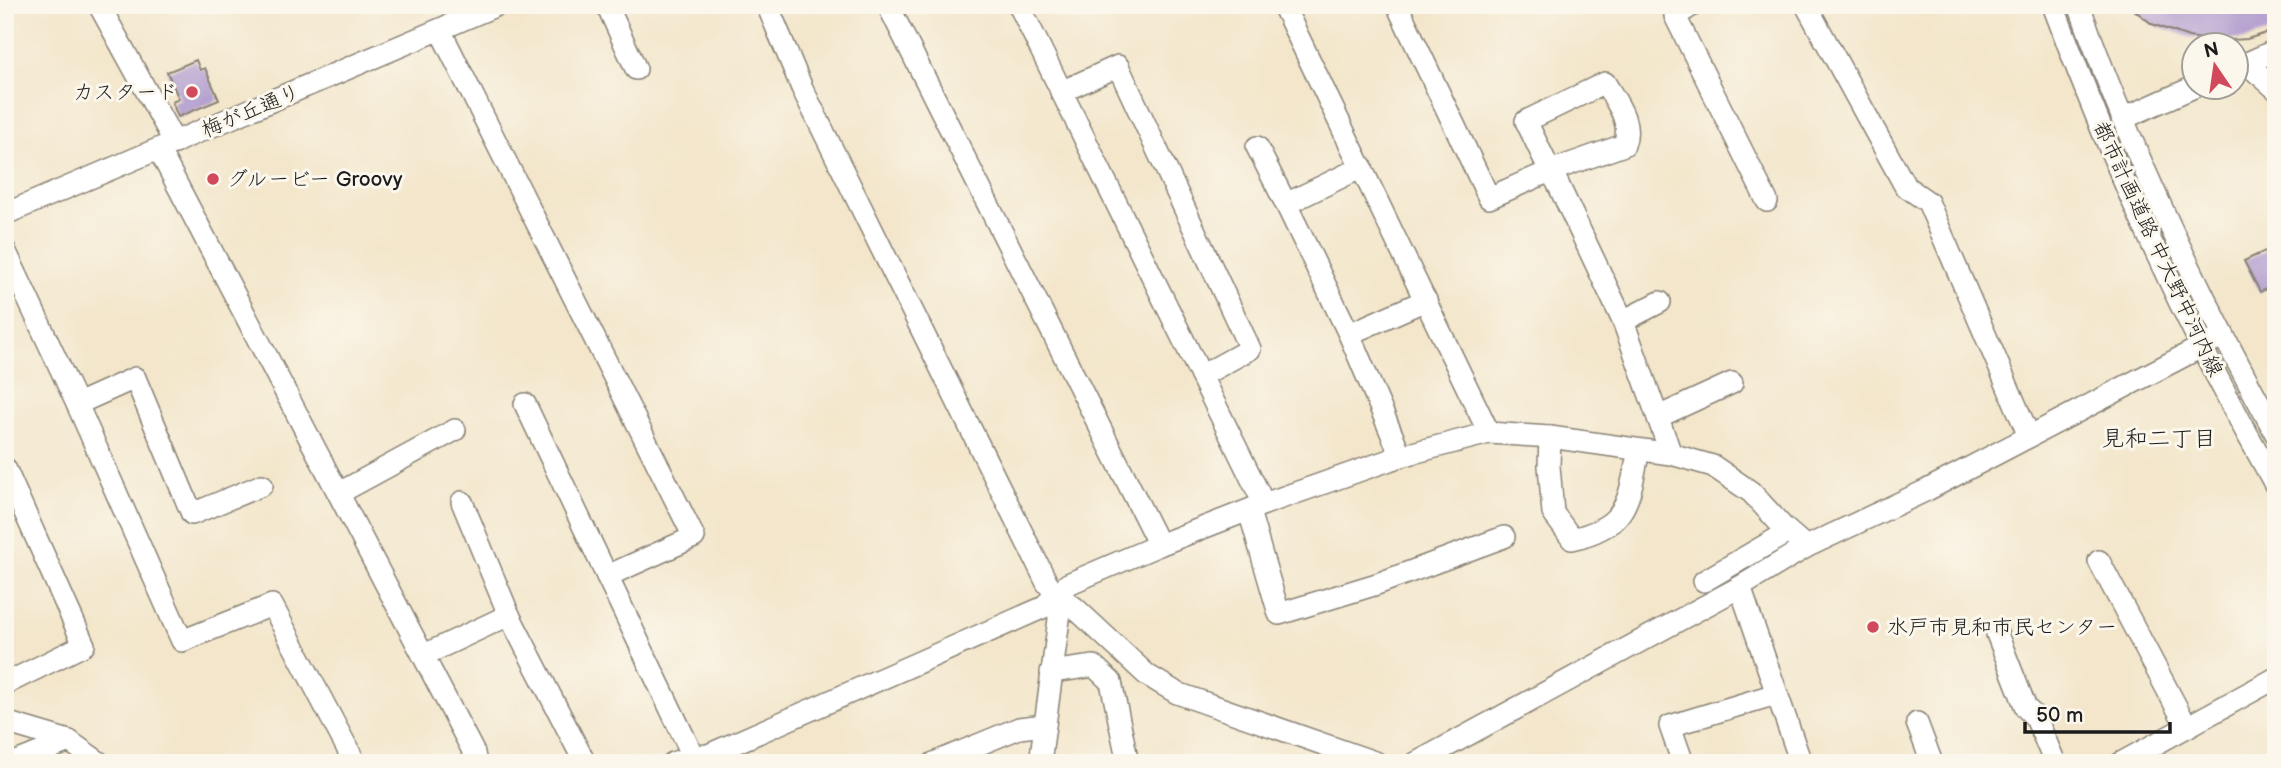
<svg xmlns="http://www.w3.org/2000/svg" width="2281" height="768" font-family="'Balsamiq Sans','Klee One',sans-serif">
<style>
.building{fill:#b6a2d0}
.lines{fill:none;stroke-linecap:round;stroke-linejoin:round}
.minor-casing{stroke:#888174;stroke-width:24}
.minor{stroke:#fff;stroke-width:21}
.poi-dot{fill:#d1495b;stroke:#fbf7ec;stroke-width:2.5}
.labels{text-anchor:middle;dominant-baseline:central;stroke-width:6;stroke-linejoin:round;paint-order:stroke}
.poi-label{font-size:21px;fill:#1c1c1c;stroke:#fbf7ec;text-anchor:start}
.street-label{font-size:21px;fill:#1c1c1c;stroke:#fbf7ec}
.neighbourhood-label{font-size:23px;fill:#1c1c1c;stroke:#fbf7ec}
</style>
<rect width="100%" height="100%" fill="#fbf7ec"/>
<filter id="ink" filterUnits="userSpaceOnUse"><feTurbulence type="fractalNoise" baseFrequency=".0143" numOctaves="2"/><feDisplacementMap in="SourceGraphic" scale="14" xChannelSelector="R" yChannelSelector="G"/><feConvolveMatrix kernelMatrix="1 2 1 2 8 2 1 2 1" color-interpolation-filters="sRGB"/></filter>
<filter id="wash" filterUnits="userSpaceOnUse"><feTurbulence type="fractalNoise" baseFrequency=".00686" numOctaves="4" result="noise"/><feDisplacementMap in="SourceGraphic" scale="28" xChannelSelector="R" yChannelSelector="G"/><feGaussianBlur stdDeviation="1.57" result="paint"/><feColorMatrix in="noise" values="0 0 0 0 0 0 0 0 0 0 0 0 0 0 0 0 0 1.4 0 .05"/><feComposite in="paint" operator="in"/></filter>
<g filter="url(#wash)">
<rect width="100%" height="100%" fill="#f3e6cb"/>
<g id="blocks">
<g class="building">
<polygon points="2128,5 2276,5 2276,30 2247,39 2217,41 2189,37 2152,24"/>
<polygon points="196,60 200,70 205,68 219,100 178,117 172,102 179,99 167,72"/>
<polygon points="2276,246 2276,284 2260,292 2244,261"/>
</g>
</g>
</g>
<g filter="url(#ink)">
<use href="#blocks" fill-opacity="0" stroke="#888174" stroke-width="2"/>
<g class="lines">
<defs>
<g id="minor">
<polyline points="99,5 175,143"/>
<polyline points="607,5 636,69"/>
<polyline points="767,5 802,88 1047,583 1056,594 1075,608 1147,675 1177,693 1377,763"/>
<polyline points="888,5 1159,545"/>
<polyline points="1019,5 1264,504"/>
<polyline points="1283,5 1489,433"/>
<polyline points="1397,5 1489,198 1550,171 1557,182 1623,321 1671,454"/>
<polyline points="1693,5 1675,16 1767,201"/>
<polyline points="1806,5 1905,186 1928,202 2029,436"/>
<path d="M2053,5C2114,171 2189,332 2276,486"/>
<path d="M2079,5C2132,154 2200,296 2276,434"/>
<polyline points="440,30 694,537 607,576 693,756"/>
<polyline points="2246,63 2276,89"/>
<polyline points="2236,68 2276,50"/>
<path d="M1605,83C1616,102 1633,122 1624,145L1550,171L1526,121Z"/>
<polyline points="1061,92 1118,66 1250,349 1201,376"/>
<polyline points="2122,119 2194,87"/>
<polyline points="1257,147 1286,204"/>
<polyline points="159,150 474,753 476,763"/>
<polyline points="1362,167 1286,204 1349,334 1401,456"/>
<polyline points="5,214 497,5"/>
<polyline points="5,250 77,404 182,641 272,605 355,763"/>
<polyline points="1623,321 1660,302"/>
<polyline points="1349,334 1426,300"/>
<polyline points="77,404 135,378 192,514 262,485"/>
<polyline points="525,404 607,576"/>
<polyline points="1658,417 1732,383"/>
<path d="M1550,437L1549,466L1553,513L1572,539C1629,526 1628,501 1639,450"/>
<polyline points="5,468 84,645 5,684"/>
<polyline points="339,493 455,430"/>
<polyline points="462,502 509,615"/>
<polyline points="1249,511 1279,614 1377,584 1504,537"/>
<polyline points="2099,561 2187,727"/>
<polyline points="1704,581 1788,532"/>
<polyline points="1740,587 1801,763"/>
<polyline points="1997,634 2026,708 2036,718 2055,763"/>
<polyline points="424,655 509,615 585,763"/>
<polyline points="1051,672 1094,666 1111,682 1128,763"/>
<polyline points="5,722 69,741 100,763"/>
<polyline points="1917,723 1932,763"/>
<polyline points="14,763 69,741"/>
<polyline points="673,763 693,756 708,755 1042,608 1068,584 1159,545 1264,504 1401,456 1489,433 1550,437 1671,454 1713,466 1751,492 1783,527 1806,547"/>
<polyline points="934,763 1019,728 1045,725"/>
<polyline points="1040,763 1059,619 1056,594"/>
<polyline points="1416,763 1740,587 1806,547 1927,490 2222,336"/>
<polyline points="1683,763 1670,726 1776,694"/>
<polyline points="2121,763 2276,678"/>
</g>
</defs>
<use href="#minor" class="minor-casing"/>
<use href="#minor" class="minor"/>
</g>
</g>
<g class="poi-dot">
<circle cx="192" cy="92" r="7"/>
<circle cx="213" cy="179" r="7"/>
<circle cx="1873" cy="627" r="7"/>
</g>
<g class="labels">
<g class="poi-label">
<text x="178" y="92" text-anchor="end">カスタード</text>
<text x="227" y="179">グルービー Groovy</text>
<text x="1887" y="627">水戸市見和市民センター</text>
</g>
<g class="street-label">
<text transform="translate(251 111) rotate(-23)">梅が丘通り</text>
<text transform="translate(2158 249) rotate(65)">都市計画道路 中大野中河内線</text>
</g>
<g class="neighbourhood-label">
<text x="2159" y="439">見和二丁目</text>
</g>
</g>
<rect width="2281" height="768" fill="none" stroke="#fbf7ec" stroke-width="28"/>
<g transform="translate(2215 66) rotate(347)"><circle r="33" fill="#fbf7ec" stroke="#a29f99" stroke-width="2"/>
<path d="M0-5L12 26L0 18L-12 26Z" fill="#d1495b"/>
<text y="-10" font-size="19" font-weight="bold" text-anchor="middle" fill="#1c1c1c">N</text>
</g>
<path d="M2025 722v10h145v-10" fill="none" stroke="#1c1c1c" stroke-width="3.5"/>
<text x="2036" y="722" font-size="21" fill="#1c1c1c" stroke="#fbf7ec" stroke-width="5" paint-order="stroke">50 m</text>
</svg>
